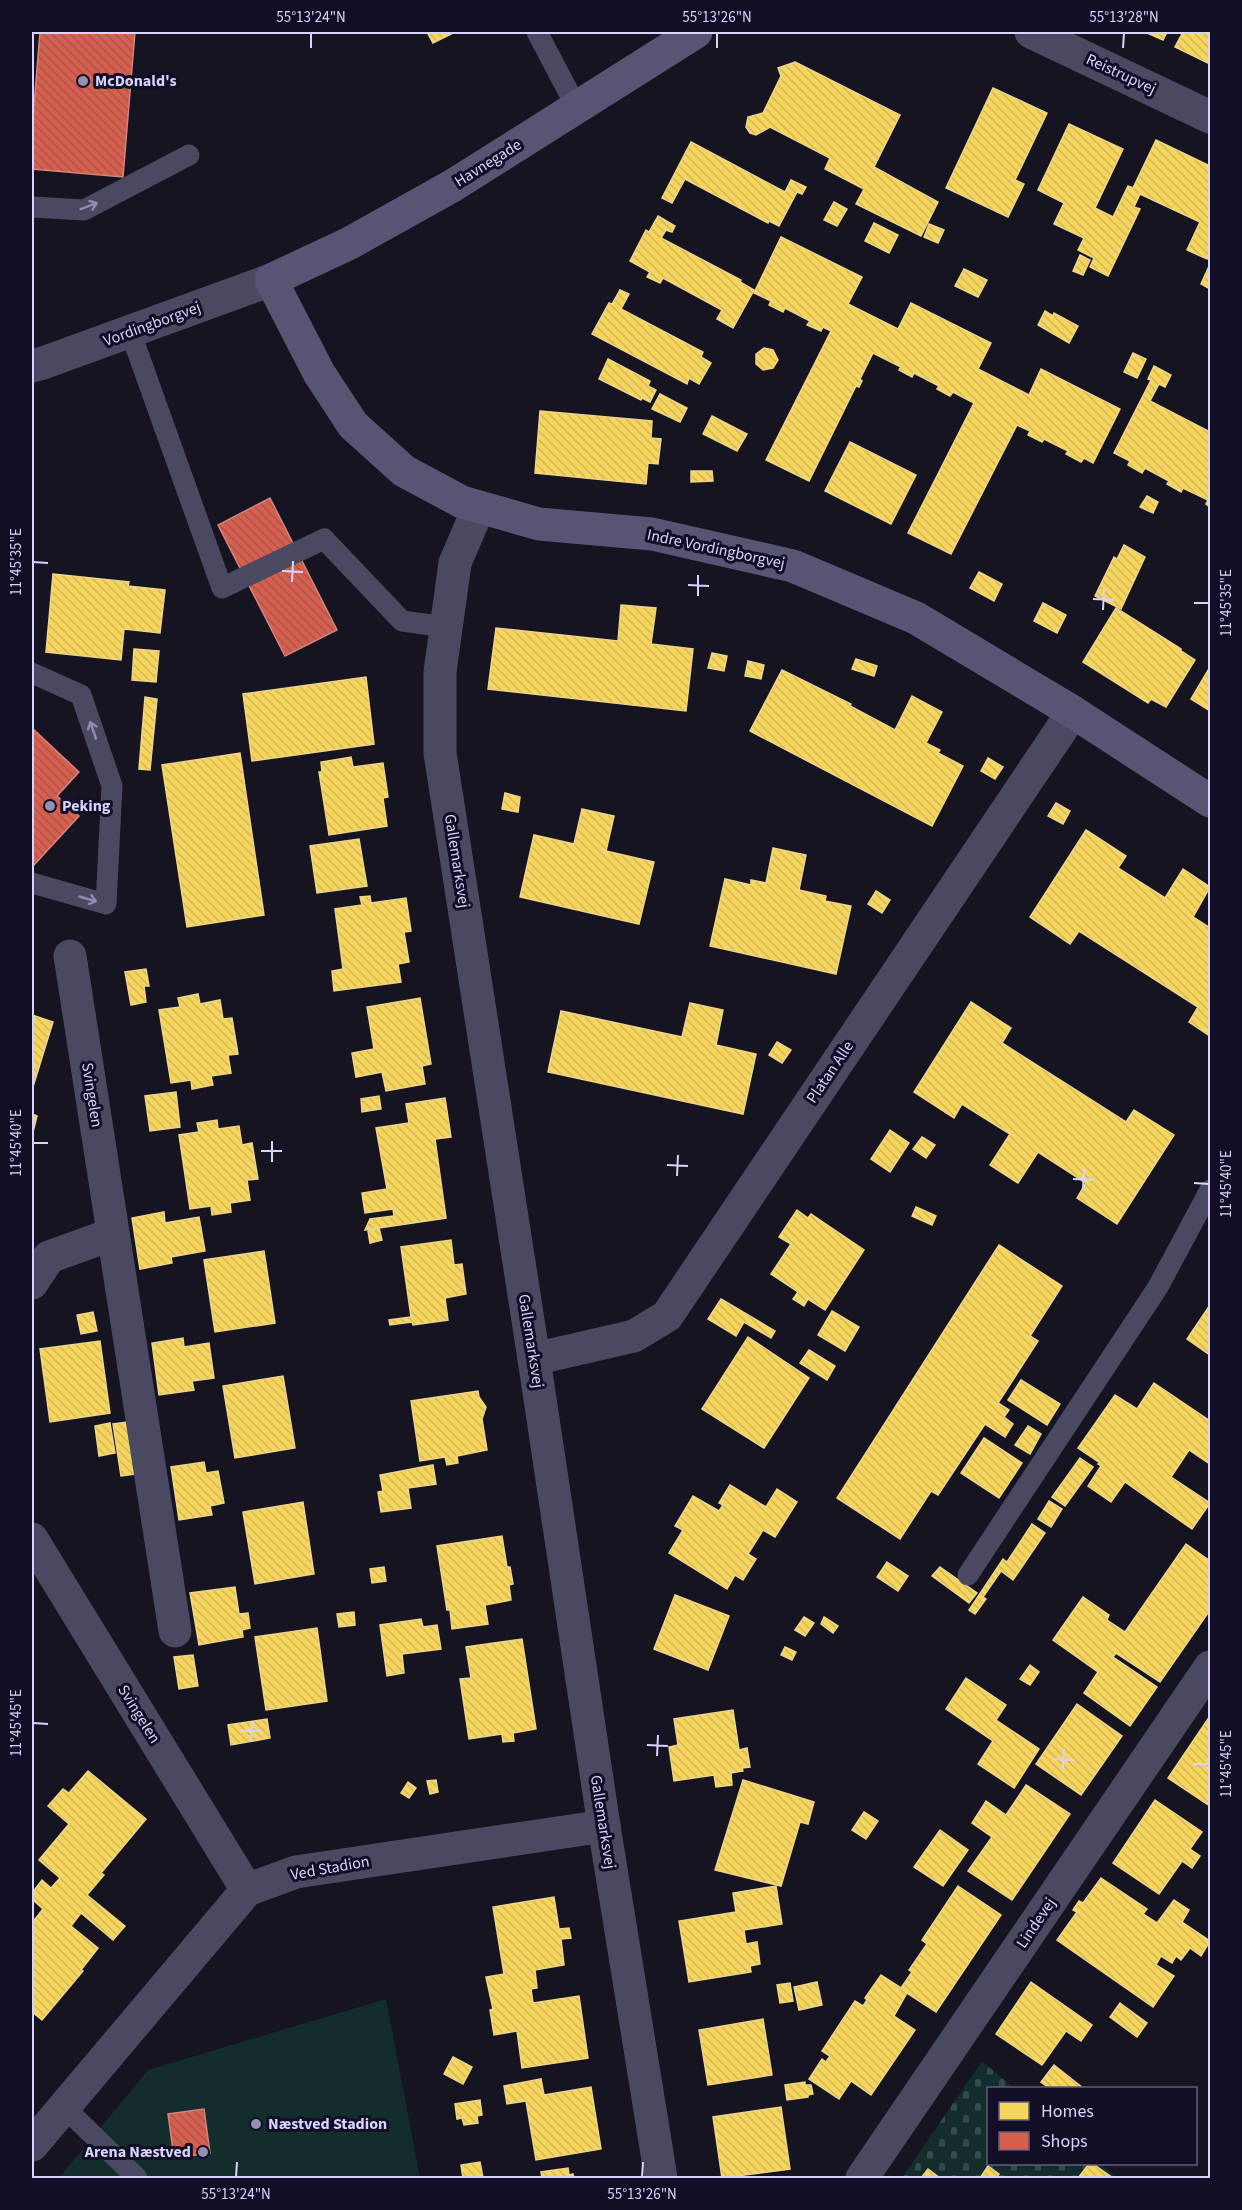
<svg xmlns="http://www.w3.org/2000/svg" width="1242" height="2210" font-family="'Source Sans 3',sans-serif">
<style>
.green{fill:#122d2c}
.cemetery{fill:url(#cemetery-stones)}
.homes{fill:url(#homes-back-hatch);stroke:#edd58d;stroke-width:1.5}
.shops{fill:url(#shops-back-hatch);stroke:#d68382;stroke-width:1.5}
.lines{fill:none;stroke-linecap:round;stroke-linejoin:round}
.service{stroke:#494961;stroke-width:21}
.minor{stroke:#494961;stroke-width:33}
.tertiary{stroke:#494961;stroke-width:33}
.secondary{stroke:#565574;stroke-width:33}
.oneway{stroke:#908eb0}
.ticks{fill:none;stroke:#d7d4ff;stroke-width:2}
.poi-dot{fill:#9391b1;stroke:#110e26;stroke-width:2}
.labels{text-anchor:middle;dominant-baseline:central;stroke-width:6;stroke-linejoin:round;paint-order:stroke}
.street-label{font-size:16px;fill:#d7d4ff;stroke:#110e26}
.poi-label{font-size:16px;font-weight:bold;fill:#d7d4ff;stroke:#110e26;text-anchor:start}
.neatline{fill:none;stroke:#d7d4ff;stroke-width:2}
.ticks-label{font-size:15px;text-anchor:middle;fill:#d7d4ff}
</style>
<defs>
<pattern id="cemetery-stones" width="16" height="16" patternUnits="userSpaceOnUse" patternTransform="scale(1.5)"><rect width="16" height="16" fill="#122d2c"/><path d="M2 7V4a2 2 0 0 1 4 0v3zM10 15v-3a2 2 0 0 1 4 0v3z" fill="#344b4c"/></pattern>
<pattern id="homes-back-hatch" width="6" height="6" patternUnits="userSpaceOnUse" patternTransform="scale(1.5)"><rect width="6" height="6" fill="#f6d55c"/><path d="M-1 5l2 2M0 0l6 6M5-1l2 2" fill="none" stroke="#d2b759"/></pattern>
<pattern id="shops-back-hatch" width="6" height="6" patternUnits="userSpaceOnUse" patternTransform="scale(1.5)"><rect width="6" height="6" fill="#d6604d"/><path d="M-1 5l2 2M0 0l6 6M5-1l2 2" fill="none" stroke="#a9564d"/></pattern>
</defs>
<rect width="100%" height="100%" fill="#151420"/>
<polygon class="green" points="386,1999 420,2178 59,2178 148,2070"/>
<polygon class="cemetery" points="982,2061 1014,2088 988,2088 988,2164 1100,2164 1118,2178 902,2178"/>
<g class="homes">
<polygon points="427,32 455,32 433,43"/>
<polygon points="1145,32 1167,32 1163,40"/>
<polygon points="1183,32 1210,32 1210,64 1175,47"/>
<polygon points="795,62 900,115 874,167 938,202 921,236 856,204 864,189 825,169 830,158 770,127 756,135 750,133 746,127 748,117 763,113 781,76 778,68"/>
<polygon points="993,88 1047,113 1015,180 1024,184 1008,217 946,188"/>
<polygon points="1069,124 1123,149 1095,208 1113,217 1128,186 1133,188 1156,140 1210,166 1210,251 1207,259 1187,250 1200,222 1140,194 1134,207 1140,209 1108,276 1090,267 1094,258 1078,250 1084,238 1054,224 1064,203 1038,190"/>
<polygon points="691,142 785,192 791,180 806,187 802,194 797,192 779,226 769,221 768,223 685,179 672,203 662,198"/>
<polygon points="834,202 847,209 837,226 824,220"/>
<polygon points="658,216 675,226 672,232 666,230 661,238 741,280 740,282 754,290 733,328 717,319 722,310 663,278 660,283 647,277 650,272 630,261 646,230 649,232"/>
<polygon points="874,223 898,235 889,253 865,241"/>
<polygon points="929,224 944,230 938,243 924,237"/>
<polygon points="781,237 862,277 848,304 898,329 911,303 991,343 978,369 1029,395 1041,369 1120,409 1093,463 1084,458 1081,462 1066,454 1068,451 1044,439 1042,442 1028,435 1030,431 1017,425 951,554 908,533 974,403 953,392 950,396 937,389 939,386 914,373 912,377 899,370 901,367 873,353 860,379 862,381 859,387 856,386 809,481 766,460 831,331 823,327 821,331 807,325 810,321 785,308 783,312 769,305 771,301 754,293"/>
<polygon points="1080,255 1090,260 1083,275 1073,271"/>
<polygon points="1210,264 1210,289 1201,284"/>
<polygon points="964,269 987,280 978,297 955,286"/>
<polygon points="620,290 629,294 621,309 703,352 701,357 711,363 699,384 689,378 687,384 592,334 609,303 612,304"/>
<polygon points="1045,311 1053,316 1054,313 1078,326 1069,343 1038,325"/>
<polygon points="764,348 773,350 778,360 773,368 763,370 756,364 756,354"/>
<polygon points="1133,353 1146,359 1137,378 1124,372"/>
<polygon points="608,359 650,381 648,386 656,390 650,402 642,398 641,400 599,379"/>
<polygon points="1154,366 1171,375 1165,387 1159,384 1150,401 1210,432 1210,507 1206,504 1208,500 1183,488 1181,492 1167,484 1169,481 1145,468 1142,473 1128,465 1130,461 1114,453 1151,380 1148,379"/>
<polygon points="660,394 687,408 680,422 652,409"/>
<polygon points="540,411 652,421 651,438 661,439 658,464 648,463 646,484 535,473"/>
<polygon points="712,416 747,434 737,451 703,434"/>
<polygon points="850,442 916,475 891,524 825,491"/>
<polygon points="691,471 712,471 713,481 691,482"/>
<polygon points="1147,496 1158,502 1153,513 1140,507"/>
<polygon points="1124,545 1145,557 1121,609 1095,596 1114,557 1117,559"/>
<polygon points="979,572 1002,584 994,601 970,588"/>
<polygon points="53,574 129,582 128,586 165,590 160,633 124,629 121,660 46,652"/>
<polygon points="1043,603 1066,615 1057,633 1034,621"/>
<polygon points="621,605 656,608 651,644 693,649 686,711 488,689 496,628 618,641"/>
<polygon points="1116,608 1181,649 1181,651 1195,660 1166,707 1151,699 1148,703 1083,662"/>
<polygon points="134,649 159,651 156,682 132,680"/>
<polygon points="712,653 727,656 724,671 708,668"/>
<polygon points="856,659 877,666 874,676 852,669"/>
<polygon points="748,661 764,665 761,679 745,676"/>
<polygon points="1210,667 1210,711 1191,699"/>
<polygon points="782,670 851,704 850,706 895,730 912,696 942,712 926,743 940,750 938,753 963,766 932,826 750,731"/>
<polygon points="366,677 374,744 252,761 243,694"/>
<polygon points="145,697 157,699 150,770 139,769"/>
<polygon points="240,753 264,915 187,927 162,765"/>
<polygon points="351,757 353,767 383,763 388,797 383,798 387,826 329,835 319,772 322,772 321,762"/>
<polygon points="988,758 1003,767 995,779 981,771"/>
<polygon points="505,793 520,797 518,812 502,809"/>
<polygon points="1056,803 1070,811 1063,824 1048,816"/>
<polygon points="582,809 614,816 606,851 654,862 639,924 520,897 534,835 574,844"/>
<polygon points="1086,830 1126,856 1118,868 1165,898 1183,869 1210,887 1193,917 1210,928 1210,1036 1189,1022 1198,1007 1079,931 1070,944 1030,917"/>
<polygon points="359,839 367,886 317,893 310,846"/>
<polygon points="773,848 806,855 799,890 826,896 825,901 851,906 836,974 710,946 725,879 751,885 751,880 766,883"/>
<polygon points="876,891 890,900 882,913 868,904"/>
<polygon points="370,896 371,903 406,898 411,931 404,932 409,962 398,964 401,982 334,991 332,971 343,969 335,909 362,905 360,897"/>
<polygon points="146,969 149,986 144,986 146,1002 131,1005 125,972"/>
<polygon points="198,994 200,1004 220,1000 223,1019 232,1018 238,1054 228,1055 231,1073 211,1076 213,1085 192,1089 191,1080 171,1083 159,1010 180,1007 178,998"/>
<polygon points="420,998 431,1064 422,1066 425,1084 386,1091 382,1072 356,1077 352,1053 374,1049 367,1007"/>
<polygon points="971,1002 1011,1028 1002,1043 1126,1122 1134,1110 1174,1135 1117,1224 1077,1198 1086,1183 1038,1152 1018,1183 990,1165 1010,1134 962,1104 954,1118 914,1092"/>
<polygon points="690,1003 723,1010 716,1045 756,1054 743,1114 548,1072 561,1011 682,1037"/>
<polygon points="32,1015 53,1022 32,1090"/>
<polygon points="777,1042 791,1050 782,1063 769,1055"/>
<polygon points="176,1092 180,1127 150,1131 145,1096"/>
<polygon points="379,1096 381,1109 362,1112 361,1099"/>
<polygon points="445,1098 451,1137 435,1139 446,1218 365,1230 370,1219 394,1216 393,1209 365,1213 362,1193 387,1189 376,1128 409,1123 406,1104"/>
<polygon points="32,1114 37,1116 32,1136"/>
<polygon points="217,1120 218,1129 239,1126 242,1145 252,1143 258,1179 247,1180 250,1200 230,1203 231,1212 212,1215 211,1206 190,1209 179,1135 199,1132 197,1123"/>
<polygon points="890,1130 909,1143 890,1172 871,1159"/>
<polygon points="922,1137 935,1145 926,1158 913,1149"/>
<polygon points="916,1207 936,1216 932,1225 912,1216"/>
<polygon points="797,1210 808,1218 811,1214 864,1250 825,1310 808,1299 804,1306 793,1299 798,1292 771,1274 791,1244 779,1237"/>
<polygon points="164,1212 165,1223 199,1217 205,1251 171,1257 172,1263 140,1269 132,1218"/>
<polygon points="379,1228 382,1240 370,1243 368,1231"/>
<polygon points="451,1240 454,1265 462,1264 466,1294 445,1298 448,1320 413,1325 412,1322 390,1325 389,1320 411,1317 401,1247"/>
<polygon points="999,1245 1062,1286 1030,1336 1038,1341 998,1403 1009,1410 1004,1417 1013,1424 1005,1437 985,1424 938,1495 931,1491 900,1539 837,1498"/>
<polygon points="264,1251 275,1323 215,1332 204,1260"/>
<polygon points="721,1299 775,1331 771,1338 744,1322 736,1336 708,1319"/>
<polygon points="1210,1305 1210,1355 1187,1339"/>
<polygon points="832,1311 859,1327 845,1351 818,1335"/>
<polygon points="93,1312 97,1331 81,1334 77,1315"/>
<polygon points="748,1337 809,1378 764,1448 702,1409"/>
<polygon points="183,1338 184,1347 209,1343 214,1378 192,1381 194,1390 159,1395 152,1343"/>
<polygon points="100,1341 110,1413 50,1422 40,1349"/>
<polygon points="809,1350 835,1366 827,1380 800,1363"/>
<polygon points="283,1376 295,1448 235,1458 223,1386"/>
<polygon points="1021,1380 1060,1404 1047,1425 1008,1400"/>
<polygon points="1154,1383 1210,1421 1210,1464 1189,1450 1171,1477 1210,1503 1192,1529 1125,1482 1111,1502 1088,1486 1101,1466 1098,1464 1100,1463 1078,1448 1115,1395 1137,1409"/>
<polygon points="478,1391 479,1397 486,1407 482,1419 487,1450 457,1456 458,1463 447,1465 445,1457 420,1461 411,1401"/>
<polygon points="135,1421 143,1473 121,1476 113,1424"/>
<polygon points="110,1423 115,1453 99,1456 95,1426"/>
<polygon points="1028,1426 1041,1434 1030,1454 1015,1445"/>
<polygon points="984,1438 1022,1463 999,1498 961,1473"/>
<polygon points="1080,1458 1093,1467 1065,1506 1052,1497"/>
<polygon points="204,1462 206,1473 218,1471 224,1503 210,1506 212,1515 179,1520 171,1467"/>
<polygon points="433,1465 436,1484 408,1488 411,1508 381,1512 378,1492 383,1491 380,1475"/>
<polygon points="730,1485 766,1507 777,1489 797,1502 775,1537 763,1530 748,1554 756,1559 743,1580 735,1575 727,1589 669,1553 683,1530 675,1526 693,1496 719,1511 723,1505 719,1503"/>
<polygon points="1049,1501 1062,1509 1051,1527 1038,1519"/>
<polygon points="303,1502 314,1574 255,1584 243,1512"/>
<polygon points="1032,1524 1045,1533 1013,1580 1001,1571 983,1597 986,1599 975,1614 969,1610 1003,1559 1007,1562"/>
<polygon points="502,1536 507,1567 510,1567 513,1584 509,1585 511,1600 485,1605 488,1624 452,1629 450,1610 447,1610 437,1546"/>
<polygon points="1186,1544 1210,1561 1210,1610 1160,1682 1116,1653 1113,1657 1157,1687 1130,1726 1084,1693 1098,1672 1053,1640 1083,1597 1109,1615 1107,1620 1125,1632"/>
<polygon points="887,1562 908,1576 898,1591 877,1577"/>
<polygon points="384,1567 386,1581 372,1583 370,1569"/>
<polygon points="940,1567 977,1593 969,1603 932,1576"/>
<polygon points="235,1587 239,1614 248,1613 250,1628 242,1630 243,1637 199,1645 190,1593"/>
<polygon points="675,1595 729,1616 708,1670 654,1649"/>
<polygon points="354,1612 355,1625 339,1627 337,1614"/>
<polygon points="804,1617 814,1623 805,1636 795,1630"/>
<polygon points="824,1617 838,1626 833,1633 821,1624"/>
<polygon points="421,1619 423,1627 437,1625 441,1649 402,1654 404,1673 387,1676 380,1625"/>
<polygon points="317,1628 327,1701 266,1710 255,1637"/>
<polygon points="522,1639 536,1729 513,1733 514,1741 503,1742 502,1734 469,1739 460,1679 471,1678 466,1647"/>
<polygon points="785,1647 796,1652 792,1660 781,1655"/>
<polygon points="193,1655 198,1686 179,1689 174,1657"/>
<polygon points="1030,1665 1039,1672 1030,1685 1020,1679"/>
<polygon points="966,1678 1006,1705 996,1720 1039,1749 1014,1788 978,1764 993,1741 946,1709"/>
<polygon points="1077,1704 1122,1736 1081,1795 1036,1764"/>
<polygon points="733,1710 739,1750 747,1748 750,1767 742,1768 743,1771 731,1773 732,1785 716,1787 714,1775 674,1781 669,1747 678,1745 674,1719"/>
<polygon points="1210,1716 1210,1806 1168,1778"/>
<polygon points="267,1719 270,1738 231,1745 228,1725"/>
<polygon points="88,1771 146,1819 101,1873 104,1875 87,1895 125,1926 113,1940 81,1913 71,1926 98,1948 81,1970 83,1971 42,2020 32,2012 32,1923 43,1909 32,1899 32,1893 42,1880 51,1888 60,1878 39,1860 69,1824 48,1806 63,1789 69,1793"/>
<polygon points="436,1780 438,1792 430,1794 427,1781"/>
<polygon points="743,1780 814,1802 808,1824 800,1822 781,1886 715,1870"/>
<polygon points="408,1782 416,1788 409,1798 401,1793"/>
<polygon points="1026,1785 1070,1814 1012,1900 968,1871 992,1837 972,1823 986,1801 1006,1815"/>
<polygon points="1155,1800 1202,1832 1190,1849 1200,1856 1192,1868 1182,1861 1159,1894 1113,1863"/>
<polygon points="864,1812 878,1821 866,1839 852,1830"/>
<polygon points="940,1830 968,1850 943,1886 914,1867"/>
<polygon points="1101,1878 1147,1909 1143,1914 1157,1923 1174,1900 1189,1910 1182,1922 1210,1941 1201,1956 1190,1948 1181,1960 1176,1956 1172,1963 1161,1956 1156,1965 1174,1976 1153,2007 1057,1940 1077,1912 1073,1910 1079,1901 1083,1903"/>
<polygon points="776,1886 782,1924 744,1930 746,1944 757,1942 760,1964 750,1966 751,1972 689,1982 679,1921 736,1912 733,1893"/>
<polygon points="958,1886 1001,1915 936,2012 907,1993 894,2016 915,2030 871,2095 851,2081 839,2099 809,2079 822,2059 826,2062 830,2056 822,2051 855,2001 863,2006 867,2000 865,1998 881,1975 901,1988 912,1972 909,1970 927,1944 922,1940"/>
<polygon points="554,1897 559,1929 569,1928 571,1938 561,1939 564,1965 535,1970 537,1988 531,1989 533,2003 579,1996 588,2058 522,2068 517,2031 494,2035 490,2010 493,2009 486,1977 504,1974 493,1907"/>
<polygon points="817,1982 822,2005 799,2010 794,1987"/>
<polygon points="1031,1982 1092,2025 1081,2041 1066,2031 1042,2065 996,2034"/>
<polygon points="790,1983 793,2001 780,2003 777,1985"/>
<polygon points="1120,2003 1147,2023 1137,2037 1110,2017"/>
<polygon points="763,2019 772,2075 708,2085 699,2030"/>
<polygon points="453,2057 472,2067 463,2084 444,2074"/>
<polygon points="1054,2065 1083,2088 1049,2088 1041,2082"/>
<polygon points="541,2079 544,2095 591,2087 601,2149 536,2160 526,2101 507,2104 504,2086"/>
<polygon points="805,2082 805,2085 811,2085 813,2094 808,2095 808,2097 787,2100 785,2085"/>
<polygon points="480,2100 482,2115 477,2116 478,2123 464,2125 462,2118 457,2119 455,2104"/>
<polygon points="781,2107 790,2169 722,2178 713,2117"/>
<polygon points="480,2162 483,2178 463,2178 461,2165"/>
<polygon points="1089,2164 1093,2164 1113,2178 1078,2178"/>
<polygon points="988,2166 999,2174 997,2178 980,2178"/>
<polygon points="568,2168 569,2175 573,2174 574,2178 542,2178 541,2172"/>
<polygon points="928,2169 940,2178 921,2178"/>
</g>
<g class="shops">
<polygon points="40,32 135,32 123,177 32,169 32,130"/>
<polygon points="270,498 337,630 285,656 218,525"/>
<polygon points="32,728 79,772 57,796 79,816 33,866"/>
<polygon points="204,2109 210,2153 174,2158 168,2114"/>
</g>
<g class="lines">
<g class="service">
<polyline points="537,32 577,108"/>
<polyline points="32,207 84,210 189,155"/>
<polyline points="130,331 222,588 324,539 402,621 446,627"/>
<polyline points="32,673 81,695 112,786 106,904 32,883"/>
<polyline points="968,1575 1158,1287 1210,1190"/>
<polyline points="64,2107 137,2178"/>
</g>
<g class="minor">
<polyline points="1031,32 1210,117"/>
<polyline points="479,507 455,563 440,672 440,753 534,1359 604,1826 661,2178"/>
<polyline points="70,956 175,1631"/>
<polyline points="32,1283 49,1257 113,1234"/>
<polyline points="534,1359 634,1336 667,1316 1073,712"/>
<polyline points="32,1539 247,1890"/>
<polyline points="32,2145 247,1890 296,1872 604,1826"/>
<polyline points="862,2178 1210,1667"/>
</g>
<polyline class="tertiary" points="32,366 43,363 271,280"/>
<polyline class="secondary" points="696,32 452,186 350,243 271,280 319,373 353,425 404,471 462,502 539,524 652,534 793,566 916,618 1073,712 1210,801"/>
</g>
<defs><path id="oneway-shaft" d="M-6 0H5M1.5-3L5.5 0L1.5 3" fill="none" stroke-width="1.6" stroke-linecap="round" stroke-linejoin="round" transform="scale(1.5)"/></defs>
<g class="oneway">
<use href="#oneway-shaft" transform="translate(89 206) rotate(-20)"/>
<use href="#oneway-shaft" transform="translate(93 730) rotate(-109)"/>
<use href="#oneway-shaft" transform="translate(88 899) rotate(16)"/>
</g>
<path class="ticks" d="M311,48V33M717,48V33M1123,48L1124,33M33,562L48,563M282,571L303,572M292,582L293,561M688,585L709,586M698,596V575M1093,599L1114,600M1194,603H1209M1103,610L1104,589M33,1143H48M261,1151H282M272,1162V1141M667,1165L688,1166M677,1176L678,1155M1073,1179L1094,1180M1194,1183L1209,1184M1083,1190L1084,1169M33,1723L48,1724M241,1731H262M251,1742L252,1721M647,1745L668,1746M657,1756L658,1735M1053,1759L1074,1760M1194,1764H1209M1063,1770L1064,1749M236,2177L237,2162M642,2177L643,2162"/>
<g class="poi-dot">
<circle cx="83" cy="81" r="6"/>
<circle cx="50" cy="806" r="6"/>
<circle cx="256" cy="2124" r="6"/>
<circle cx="203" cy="2152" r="6"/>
</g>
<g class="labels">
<g class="street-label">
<text transform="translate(1121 74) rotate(25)">Reistrupvej</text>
<text transform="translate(488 163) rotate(-32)">Havnegade</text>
<text transform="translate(152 324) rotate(-20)">Vordingborgvej</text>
<text transform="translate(716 549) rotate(12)">Indre Vordingborgvej</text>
<text transform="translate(457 861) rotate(81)">Gallemarksvej</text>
<text transform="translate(830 1072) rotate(-56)">Platan Alle</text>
<text transform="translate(92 1095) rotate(81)">Svingelen</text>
<text transform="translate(531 1341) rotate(81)">Gallemarksvej</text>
<text transform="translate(139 1714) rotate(58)">Svingelen</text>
<text transform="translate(603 1822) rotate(81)">Gallemarksvej</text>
<text transform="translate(330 1868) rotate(-10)">Ved Stadion</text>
<text transform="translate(1036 1923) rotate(-56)">Lindevej</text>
</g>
<g class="poi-label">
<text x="95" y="81">McDonald's</text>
<text x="62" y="806">Peking</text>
<text x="268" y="2124">Næstved Stadion</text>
<text x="191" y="2152" text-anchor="end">Arena Næstved</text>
</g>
</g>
<rect width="1242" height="2210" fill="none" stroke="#110e26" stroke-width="66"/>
<rect x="987" y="2087" width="210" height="78" fill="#110e26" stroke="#605d7d" stroke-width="1.5"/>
<rect x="999" y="2102" width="30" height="18" fill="#f6d55c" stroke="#605d7d" stroke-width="1.5"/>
<text x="1041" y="2117" font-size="18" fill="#d7d4ff">Homes</text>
<rect x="999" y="2132" width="30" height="18" fill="#d6604d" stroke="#605d7d" stroke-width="1.5"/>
<text x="1041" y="2147" font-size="18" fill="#d7d4ff">Shops</text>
<rect x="33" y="33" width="1176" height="2144" class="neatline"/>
<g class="ticks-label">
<text x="311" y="22">55°13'24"N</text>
<text x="717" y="22">55°13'26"N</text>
<text x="1124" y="22">55°13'28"N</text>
<text transform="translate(16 562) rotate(-90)" y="5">11°45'35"E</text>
<text transform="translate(1226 603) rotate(-90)" y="5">11°45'35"E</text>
<text transform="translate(16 1143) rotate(-90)" y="5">11°45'40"E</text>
<text transform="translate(1226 1184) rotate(-90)" y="5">11°45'40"E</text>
<text transform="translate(16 1723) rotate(-90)" y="5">11°45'45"E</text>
<text transform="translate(1226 1764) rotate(-90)" y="5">11°45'45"E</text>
<text x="236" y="2199">55°13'24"N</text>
<text x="642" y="2199">55°13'26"N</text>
</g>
</svg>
